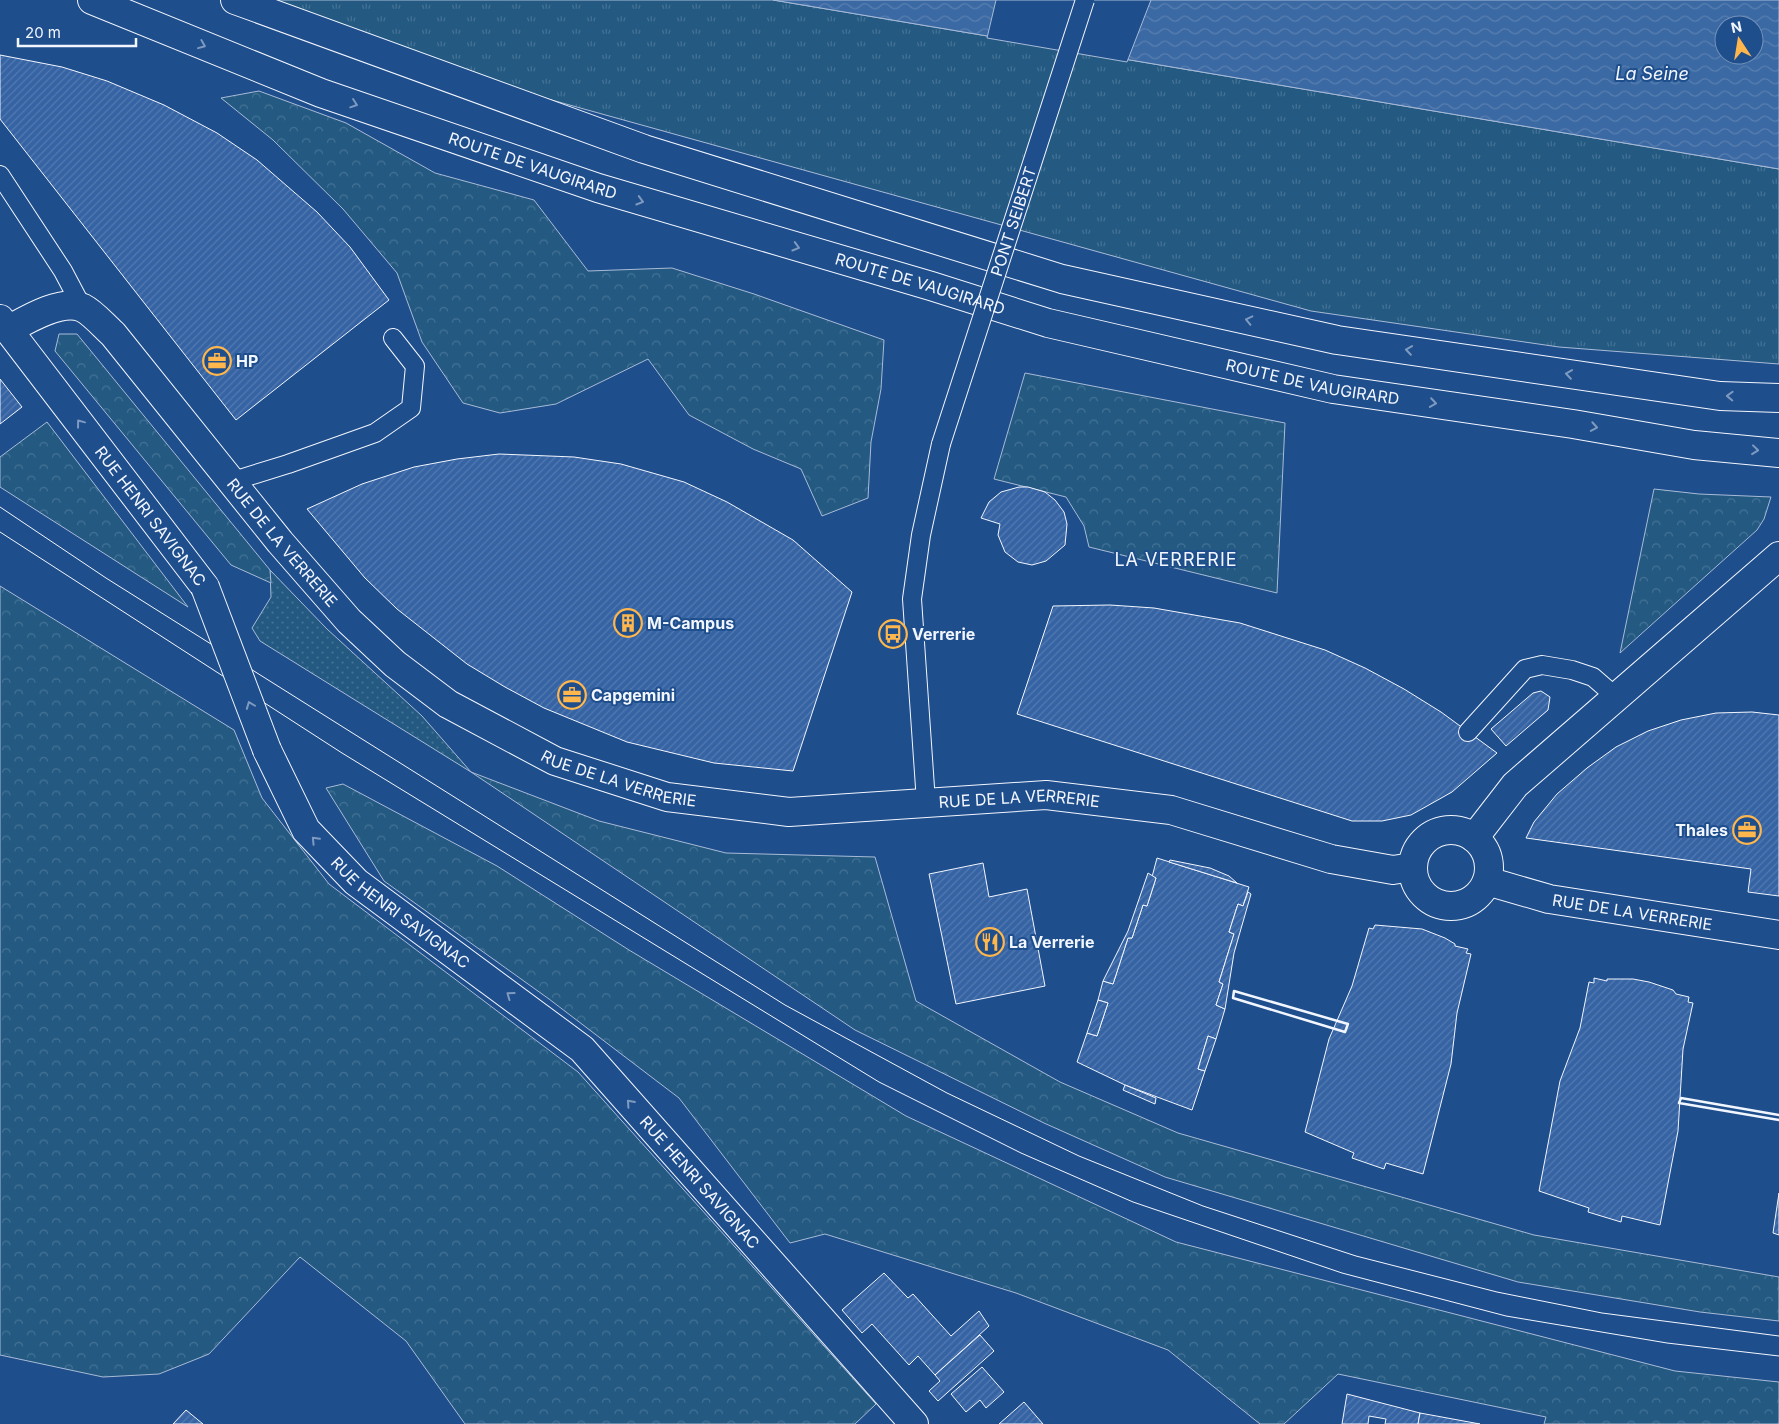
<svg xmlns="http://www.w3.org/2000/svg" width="1779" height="1424" font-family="Inter,sans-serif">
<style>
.grass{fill:url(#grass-dots);stroke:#a8bbd7}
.forest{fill:url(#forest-crowns);stroke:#a8bbd7}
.park{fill:url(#park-tufts);stroke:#a8bbd7}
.water{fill:url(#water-waves);stroke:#a8bbd7;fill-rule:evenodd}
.pier{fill:#1f4e8c;stroke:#a8bbd7}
.building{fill:url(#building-hatch);stroke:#f2f6ff}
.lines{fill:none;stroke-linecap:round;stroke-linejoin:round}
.service-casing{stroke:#f2f6ff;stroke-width:20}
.minor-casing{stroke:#f2f6ff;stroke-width:30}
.primary-casing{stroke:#f2f6ff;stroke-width:30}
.service{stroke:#1f4e8c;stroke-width:18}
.minor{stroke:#1f4e8c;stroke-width:28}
.primary{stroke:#1f4e8c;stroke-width:28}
.tram{stroke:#f2f6ff;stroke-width:1}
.service-bridge-casing{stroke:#f2f6ff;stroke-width:20;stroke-linecap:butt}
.minor-bridge-casing{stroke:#f2f6ff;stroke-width:30;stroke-linecap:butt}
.service-bridge{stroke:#1f4e8c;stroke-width:18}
.minor-bridge{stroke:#1f4e8c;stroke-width:28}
.wall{stroke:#f2f6ff;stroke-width:2.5}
.oneway{stroke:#7e9ac0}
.labels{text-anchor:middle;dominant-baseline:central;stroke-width:4;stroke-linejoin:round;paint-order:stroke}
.street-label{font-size:16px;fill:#f2f6ff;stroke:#1f4e8c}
.poi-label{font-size:16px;font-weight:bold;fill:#f2f6ff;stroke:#1f4e8c;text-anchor:start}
.water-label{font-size:18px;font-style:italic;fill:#f2f6ff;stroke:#1f4e8c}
.neighbourhood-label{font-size:18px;letter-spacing:1px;fill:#f2f6ff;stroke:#1f4e8c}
</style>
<defs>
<pattern id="grass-dots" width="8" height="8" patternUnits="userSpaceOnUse" patternTransform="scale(1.25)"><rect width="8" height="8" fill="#245a82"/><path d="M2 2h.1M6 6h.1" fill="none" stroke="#447295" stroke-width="1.8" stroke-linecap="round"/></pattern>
<pattern id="forest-crowns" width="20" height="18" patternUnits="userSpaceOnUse" patternTransform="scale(1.25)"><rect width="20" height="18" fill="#245a82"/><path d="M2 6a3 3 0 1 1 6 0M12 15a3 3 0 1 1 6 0" fill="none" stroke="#447295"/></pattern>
<pattern id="park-tufts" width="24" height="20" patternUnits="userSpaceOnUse" patternTransform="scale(1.25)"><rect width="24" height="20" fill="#245a82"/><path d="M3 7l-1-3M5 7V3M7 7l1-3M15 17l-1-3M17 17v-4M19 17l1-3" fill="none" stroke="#447295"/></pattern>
<pattern id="water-waves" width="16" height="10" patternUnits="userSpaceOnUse" patternTransform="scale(1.25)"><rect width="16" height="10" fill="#3b69a3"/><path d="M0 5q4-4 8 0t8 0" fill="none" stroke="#587fb1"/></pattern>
<pattern id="building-hatch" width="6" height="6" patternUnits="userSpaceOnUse" patternTransform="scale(1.25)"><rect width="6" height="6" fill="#3563a3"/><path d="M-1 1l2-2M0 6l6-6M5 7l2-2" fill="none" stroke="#537ab1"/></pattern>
</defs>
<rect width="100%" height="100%" fill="#1f4e8c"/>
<polygon class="grass" points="270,570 327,629 422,716 471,772 260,641 252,628 271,597"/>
<g class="forest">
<polygon points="259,91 346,123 435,173 534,200 588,271 672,268 754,294 884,340 881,389 871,442 868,498 822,516 801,469 753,449 689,415 648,359 556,404 500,413 463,403 422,342 397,273 343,209 273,140 221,98"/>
<polygon points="59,334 77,334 270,570 271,583 231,565 55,351"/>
<polygon points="1025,373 1285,423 1277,593 1089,547 1084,526 1066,497 994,479"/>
<polygon points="47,422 188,607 0,487 0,457"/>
<polygon points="1654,489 1699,494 1771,497 1764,519 1757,530 1620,653"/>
<polygon points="0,586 234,730 262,798 329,884 578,1072 876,1404 855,1424 465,1424 406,1341 300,1257 209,1354 159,1374 103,1377 0,1355"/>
<polygon points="471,772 599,821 726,853 875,857 916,1001 1060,1082 1178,1133 1534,1235 1779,1277 1779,1321 1700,1312 1518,1282 1165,1177 1044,1123 855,1030"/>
<polygon points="343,784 497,866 629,950 906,1116 1176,1242 1675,1371 1779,1382 1779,1424 1544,1424 1546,1417 1338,1374 1284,1424 1260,1424 1168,1350 1016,1293 825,1234 790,1243 679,1098 549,999 384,881 326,788"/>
</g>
<polygon class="park" points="240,0 773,0 1779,169 1779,364 1559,347 1311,311 494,84"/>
<path class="water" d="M773,0H1779V169ZM1724,25H1754V55H1724Z"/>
<polygon class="pier" points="996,0 1151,0 1127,62 987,38"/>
<g class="building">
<polygon points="0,55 62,67 107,81 164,105 217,133 257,160 317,212 350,247 389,300 236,420 0,119"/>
<polygon points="0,379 22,407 0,424"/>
<polygon points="499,454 574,457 621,464 684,482 727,502 793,540 852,592 793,771 714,763 627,742 544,708 505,687 467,664 397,609 365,578 307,509 362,484 414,467 457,459"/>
<polygon points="1019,487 1028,487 1045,492 1055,500 1064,512 1067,524 1065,545 1046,561 1032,565 1018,562 1005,552 998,535 1000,524 981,518 989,502 1001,492"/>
<polygon points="1110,605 1154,608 1240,623 1325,650 1365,668 1404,689 1441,712 1497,753 1452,792 1411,815 1382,821 1352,821 1017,714 1053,606"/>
<polygon points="1541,691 1550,697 1548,710 1506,746 1491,729 1533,693"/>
<polygon points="1752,712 1779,715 1779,896 1748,892 1751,869 1526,838 1534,822 1557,794 1587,768 1616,747 1648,731 1681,720 1716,713"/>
<polygon points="1157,858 1249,887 1243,906 1238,904 1229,932 1234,934 1219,982 1223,984 1216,1005 1225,1009 1216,1039 1208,1036 1198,1069 1205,1071 1192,1110 1125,1085 1077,1062 1087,1033 1097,1036 1108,1003 1098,1000 1103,981 1113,984 1128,938 1132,938 1143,905 1147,906 1156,878 1152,877"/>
<polygon points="1170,860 1210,868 1229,876 1237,883 1169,862"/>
<polygon points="983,863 989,897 1027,889 1045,986 956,1004 929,874"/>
<polygon points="1148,873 1156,878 1147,906 1143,905 1132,938 1128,938 1113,984 1103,981 1128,931"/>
<polygon points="1248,892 1251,894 1234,953 1225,1009 1216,1005 1223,984 1219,982 1234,934 1229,932 1238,904 1243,906"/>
<polygon points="1375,925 1422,929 1445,938 1455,944 1455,946 1468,949 1466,953 1471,954 1457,1013 1451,1064 1423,1174 1386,1163 1384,1169 1352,1158 1354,1153 1305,1132 1329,1039 1352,986 1369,928 1373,929"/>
<polygon points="1594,978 1607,981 1607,979 1633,979 1649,982 1673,990 1676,994 1689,997 1688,1002 1693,1003 1683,1049 1678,1131 1660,1225 1622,1216 1621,1222 1588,1212 1589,1208 1539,1191 1560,1081 1580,1028 1589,982 1594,983"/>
<polygon points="1098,1000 1108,1003 1097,1036 1087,1033"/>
<polygon points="1208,1036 1216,1039 1205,1071 1198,1069"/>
<polygon points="1125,1085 1156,1098 1155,1104 1123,1090"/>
<polygon points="1779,1193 1779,1235 1773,1233"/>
<polygon points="884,1273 908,1298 913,1294 951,1336 979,1311 989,1326 935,1375 918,1356 909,1365 872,1324 862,1333 842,1310"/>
<polygon points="980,1335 994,1351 938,1401 929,1391 940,1381 935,1375"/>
<polygon points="982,1367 1004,1392 986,1408 980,1400 966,1412 951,1394"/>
<polygon points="1347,1394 1420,1413 1418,1424 1385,1424 1386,1419 1369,1416 1368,1424 1342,1424"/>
<polygon points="1024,1402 1043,1424 999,1424"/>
<polygon points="186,1410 203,1424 173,1424"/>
<polygon points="1420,1413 1480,1424 1418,1424"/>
</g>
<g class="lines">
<defs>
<g id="service">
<polyline points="0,175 63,271 82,307"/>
<polyline points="233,481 288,464 375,433 411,408 415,366 393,338"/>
<polyline points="1468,732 1525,669 1542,665 1572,670 1593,677 1616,697"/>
<polyline points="926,802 912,599 921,535 941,444"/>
</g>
<g id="minor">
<path id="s1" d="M0,319L205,587"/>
<path id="s2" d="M8,330C26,320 62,298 83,308C93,313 104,326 113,334L280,542L349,621L395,664L448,704L555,761L667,797L789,812L1046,795L1171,810L1331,859L1393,870L1412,867"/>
<path id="s3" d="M267,750L306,830L356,882L582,1049L914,1424"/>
<circle cx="1451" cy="868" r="38"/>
<polyline points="1474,838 1515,785 1779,556"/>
<path id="s4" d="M1487,881L1549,899L1779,935"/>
</g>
<g id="primary">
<path id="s5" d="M92,0L321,93L598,188L931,286L1048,323L1333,389L1573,424L1694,445L1779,453"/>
<polyline points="235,0 644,149 1062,279 1337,340 1720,396 1779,398"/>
</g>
</defs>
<use href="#service" class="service-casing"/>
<use href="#minor" class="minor-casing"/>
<use href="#primary" class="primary-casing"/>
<use href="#service" class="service"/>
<use href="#minor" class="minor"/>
<use href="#primary" class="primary"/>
<g class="tram">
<polyline points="0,507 106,578 785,1005 947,1093 1079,1156 1203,1206 1356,1256 1497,1292 1602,1313 1779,1336"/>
<polyline points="0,532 342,753 879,1082 1021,1153 1133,1202 1342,1273 1506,1316 1667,1343 1779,1356"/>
</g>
<defs>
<g id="service-bridge">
<path id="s6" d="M941,444L1085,0"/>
</g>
<polyline id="minor-bridge" points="205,587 267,750"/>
</defs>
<use href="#service-bridge" class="service-bridge-casing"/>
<use href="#minor-bridge" class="minor-bridge-casing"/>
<use href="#service-bridge" class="service-bridge"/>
<use href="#minor-bridge" class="minor-bridge"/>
<g class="wall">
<polygon points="1234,991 1348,1024 1345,1032 1233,998"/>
<polyline points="1779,1115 1681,1098 1679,1103 1779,1120"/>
</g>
</g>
<defs><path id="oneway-chevron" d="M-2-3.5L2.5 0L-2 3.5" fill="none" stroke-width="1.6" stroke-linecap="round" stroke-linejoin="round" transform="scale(1.25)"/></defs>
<g class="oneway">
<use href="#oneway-chevron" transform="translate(202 45) rotate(22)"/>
<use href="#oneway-chevron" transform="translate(354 104) rotate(19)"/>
<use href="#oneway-chevron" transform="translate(640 201) rotate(16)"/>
<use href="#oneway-chevron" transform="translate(796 247) rotate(16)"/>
<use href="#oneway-chevron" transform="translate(1249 320) rotate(-167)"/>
<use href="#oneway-chevron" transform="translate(1409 350) rotate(-172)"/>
<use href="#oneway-chevron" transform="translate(1569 374) rotate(-172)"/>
<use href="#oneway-chevron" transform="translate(1730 396) rotate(-178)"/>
<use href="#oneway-chevron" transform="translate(1433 403) rotate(8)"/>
<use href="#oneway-chevron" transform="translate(80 423) rotate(-127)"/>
<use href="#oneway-chevron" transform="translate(1594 427) rotate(10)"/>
<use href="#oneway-chevron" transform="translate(1755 450) rotate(6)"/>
<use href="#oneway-chevron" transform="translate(250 705) rotate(-111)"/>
<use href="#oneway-chevron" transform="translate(315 840) rotate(-134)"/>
<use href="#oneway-chevron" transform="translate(510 995) rotate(-144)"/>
<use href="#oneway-chevron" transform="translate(630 1103) rotate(-132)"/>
</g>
<defs>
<symbol id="office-ring" viewBox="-11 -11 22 22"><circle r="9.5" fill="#1f4e8c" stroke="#ffb74d" stroke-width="1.5"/><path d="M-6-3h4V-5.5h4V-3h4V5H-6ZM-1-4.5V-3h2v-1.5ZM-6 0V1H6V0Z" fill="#ffb74d"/></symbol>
<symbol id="building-ring" viewBox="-11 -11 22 22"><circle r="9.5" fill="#1f4e8c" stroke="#ffb74d" stroke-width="1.5"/><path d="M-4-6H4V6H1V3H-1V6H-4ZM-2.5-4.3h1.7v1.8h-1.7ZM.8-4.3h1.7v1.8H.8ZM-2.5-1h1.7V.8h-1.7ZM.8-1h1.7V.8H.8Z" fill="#ffb74d"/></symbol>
<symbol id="bus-ring" viewBox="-11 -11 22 22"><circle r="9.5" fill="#1f4e8c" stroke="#ffb74d" stroke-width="1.5"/><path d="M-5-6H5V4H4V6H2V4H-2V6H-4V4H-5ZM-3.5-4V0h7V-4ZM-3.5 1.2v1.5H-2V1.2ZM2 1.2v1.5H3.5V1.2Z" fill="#ffb74d"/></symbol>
<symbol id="restaurant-ring" viewBox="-11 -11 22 22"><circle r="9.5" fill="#1f4e8c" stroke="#ffb74d" stroke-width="1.5"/><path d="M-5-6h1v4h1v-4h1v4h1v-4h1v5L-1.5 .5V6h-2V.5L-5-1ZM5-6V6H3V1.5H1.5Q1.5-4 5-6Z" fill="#ffb74d"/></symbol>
</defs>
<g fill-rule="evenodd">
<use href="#office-ring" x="201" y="345" width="32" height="32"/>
<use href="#building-ring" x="612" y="607" width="32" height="32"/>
<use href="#bus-ring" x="877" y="618" width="32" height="32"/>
<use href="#office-ring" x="556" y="679" width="32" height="32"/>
<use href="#office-ring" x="1731" y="814" width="32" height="32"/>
<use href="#restaurant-ring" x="974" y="926" width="32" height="32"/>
</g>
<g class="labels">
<g class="street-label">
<text stroke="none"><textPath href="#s5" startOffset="471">ROUTE DE VAUGIRARD</textPath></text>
<text stroke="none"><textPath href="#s6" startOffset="234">PONT SEIBERT</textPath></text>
<text stroke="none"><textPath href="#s5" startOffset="876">ROUTE DE VAUGIRARD</textPath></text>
<text stroke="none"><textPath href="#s5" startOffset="1281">ROUTE DE VAUGIRARD</textPath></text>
<text stroke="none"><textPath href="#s1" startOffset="248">RUE HENRI SAVIGNAC</textPath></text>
<text stroke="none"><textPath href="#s2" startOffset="389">RUE DE LA VERRERIE</textPath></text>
<text stroke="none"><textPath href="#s2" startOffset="809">RUE DE LA VERRERIE</textPath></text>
<text stroke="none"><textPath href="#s2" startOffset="1214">RUE DE LA VERRERIE</textPath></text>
<text stroke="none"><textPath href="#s3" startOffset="215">RUE HENRI SAVIGNAC</textPath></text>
<text stroke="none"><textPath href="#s4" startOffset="149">RUE DE LA VERRERIE</textPath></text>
<text stroke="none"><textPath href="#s3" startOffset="620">RUE HENRI SAVIGNAC</textPath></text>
</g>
<g class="poi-label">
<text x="236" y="361">HP</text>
<text x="647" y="623">M-Campus</text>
<text x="912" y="634">Verrerie</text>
<text x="591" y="695">Capgemini</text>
<text x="1728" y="830" text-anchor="end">Thales</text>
<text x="1009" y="942">La Verrerie</text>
</g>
<g class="water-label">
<text x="1652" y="73">La Seine</text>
</g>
<g class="neighbourhood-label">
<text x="1176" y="559">LA VERRERIE</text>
</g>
</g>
<g transform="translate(1739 40) rotate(348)"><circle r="24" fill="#1f4e8c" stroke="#7391ba"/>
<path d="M0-4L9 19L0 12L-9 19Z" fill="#ffb74d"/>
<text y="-8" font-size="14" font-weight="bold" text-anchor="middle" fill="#f2f6ff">N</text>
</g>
<path d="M18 38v8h118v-8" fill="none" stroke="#f2f6ff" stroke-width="2.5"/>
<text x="25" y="38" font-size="15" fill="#f2f6ff" stroke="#1f4e8c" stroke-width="4" paint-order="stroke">20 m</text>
</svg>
